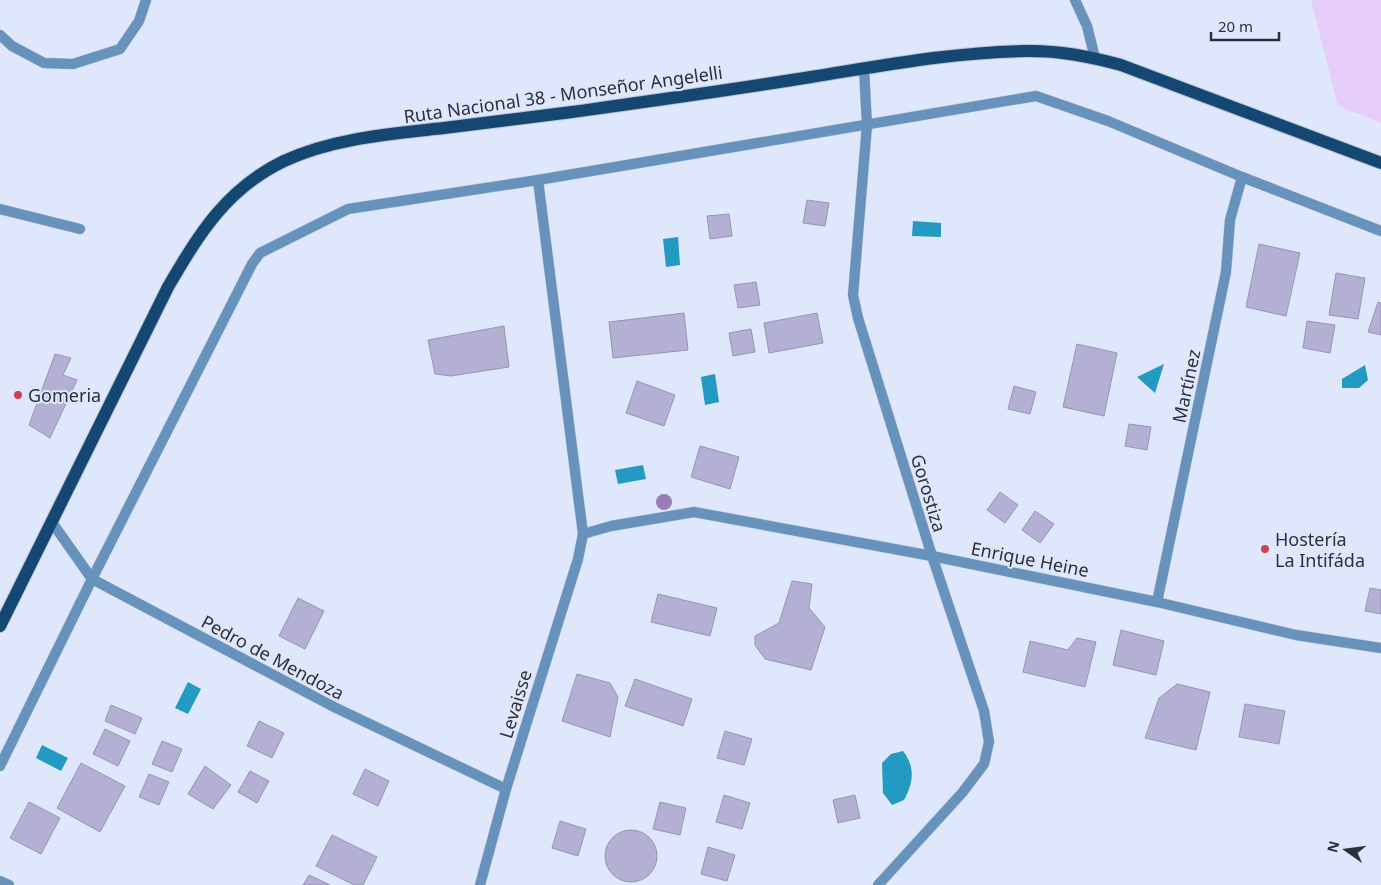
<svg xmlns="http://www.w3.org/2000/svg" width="1381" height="885" font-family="'Noto Sans',sans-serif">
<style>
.green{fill:#e7cdf9}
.water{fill:#239ac1}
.building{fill:#b4b0d3;stroke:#9894b6}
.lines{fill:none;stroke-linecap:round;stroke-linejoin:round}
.minor-casing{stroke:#bbc2d6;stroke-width:11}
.primary-casing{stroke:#bbc2d6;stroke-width:14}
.minor{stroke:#6692bb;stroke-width:10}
.primary{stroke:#144872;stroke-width:12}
.tree{fill:#987db6}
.poi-dot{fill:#d04055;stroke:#dfe7fc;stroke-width:2}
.labels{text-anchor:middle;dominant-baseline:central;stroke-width:4;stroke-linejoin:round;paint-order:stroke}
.street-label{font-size:18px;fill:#2b303d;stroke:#dfe7fc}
.poi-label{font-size:18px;fill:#2b303d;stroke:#dfe7fc;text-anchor:start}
</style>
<rect width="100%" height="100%" fill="#dfe7fc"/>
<polygon class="green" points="1311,0 1381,0 1381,123 1338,106"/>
<g class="water">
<polygon points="913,221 941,223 941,237 912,236"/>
<polygon points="678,237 680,265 666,267 663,239"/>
<polygon points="1164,364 1155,393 1137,377"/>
<polygon points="1365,365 1368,380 1359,388 1342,388 1342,379"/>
<polygon points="715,374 719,402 705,405 701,377"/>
<polygon points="643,465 646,479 618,484 615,470"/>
<polygon points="188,682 201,689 188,714 175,708"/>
<polygon points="42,745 68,758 61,771 36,758"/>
<path d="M903,751C916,768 913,783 904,800L892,805L883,793L882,763L891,754Z"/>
</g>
<g class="building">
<polygon points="807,200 829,203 825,226 803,223"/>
<polygon points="729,214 732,236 710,239 707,216"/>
<polygon points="1259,244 1300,253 1286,316 1246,307"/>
<polygon points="1336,273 1365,278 1358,319 1329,315"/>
<polygon points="756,282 760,305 738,308 734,285"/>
<polygon points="1378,302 1381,303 1381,335 1368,332"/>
<polygon points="684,313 688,350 613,358 609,322"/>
<polygon points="817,313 823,343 769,353 764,323"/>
<polygon points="1307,321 1335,325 1330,353 1303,348"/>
<polygon points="504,326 509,367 451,376 435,374 428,340"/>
<polygon points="751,329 755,352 733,356 729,333"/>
<polygon points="1077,344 1117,353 1104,416 1063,407"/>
<polygon points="55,354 71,358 63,375 77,380 50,438 29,425"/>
<polygon points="637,381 675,395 664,426 626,413"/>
<polygon points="1014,386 1036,392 1030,414 1008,409"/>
<polygon points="1129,424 1151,427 1147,450 1125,446"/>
<polygon points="700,446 739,457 730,489 691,477"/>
<polygon points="1000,492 1018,505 1005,523 987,510"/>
<polygon points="1035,511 1054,524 1040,543 1022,530"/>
<polygon points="792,581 812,584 809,608 825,627 811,670 765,659 755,645 755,636 779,623"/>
<polygon points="1370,588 1381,590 1381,614 1365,611"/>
<polygon points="658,594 717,608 710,636 651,622"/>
<polygon points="298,598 324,611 305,649 279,636"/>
<polygon points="1121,630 1164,641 1156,675 1113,665"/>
<polygon points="1077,638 1096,642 1085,687 1023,672 1030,641 1068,650"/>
<polygon points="577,674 610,683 618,697 610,737 562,721"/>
<polygon points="635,679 692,699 683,726 625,706"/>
<polygon points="1177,684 1210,692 1196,750 1145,738 1159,698"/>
<polygon points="1245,704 1285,711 1279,744 1239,737"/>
<polygon points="111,705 142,718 135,734 105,721"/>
<polygon points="259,721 284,733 272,758 247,746"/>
<polygon points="105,729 130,741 118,766 93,754"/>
<polygon points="725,731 752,739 744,765 717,758"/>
<polygon points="162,741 182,749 172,772 152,764"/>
<polygon points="81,763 125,786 100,832 57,808"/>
<polygon points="205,766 231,785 213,809 188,794"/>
<polygon points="365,769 389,781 378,806 353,794"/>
<polygon points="250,771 269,781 257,803 238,792"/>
<polygon points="149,774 169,782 159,805 139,797"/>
<polygon points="724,795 750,803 742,829 716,822"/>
<polygon points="855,795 860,818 838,823 833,800"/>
<polygon points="29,802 60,818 41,854 10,838"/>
<polygon points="660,802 686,808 680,835 653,829"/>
<polygon points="560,821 586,829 578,856 552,848"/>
<circle cx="631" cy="856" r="26"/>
<polygon points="332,835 377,857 363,885 354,885 316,866"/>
<polygon points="708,847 735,855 727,881 701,874"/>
<polygon points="309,875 330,885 303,885"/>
</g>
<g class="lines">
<defs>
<g id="minor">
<polyline points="1075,0 1087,26 1095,58"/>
<polyline points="0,35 12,46 44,63 73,64 120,49 139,21 146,0"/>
<polyline points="864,69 867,125 853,295 858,318 932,556 984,711 989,742 984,764 962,793 878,885"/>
<polyline points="0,209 80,229"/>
<polyline points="51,521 92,579 334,707 506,789"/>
<polyline points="583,534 611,526 694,512 932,556 1157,602 1296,635 1381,648"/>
<polyline points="1157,602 1226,272 1230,220 1242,177"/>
<polyline points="0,766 92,579 252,264 260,253 348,209 538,180 1036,96 1108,121 1242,177 1381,231"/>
<polyline points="0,881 9,885"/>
<polyline points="480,885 506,789 578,559 583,534 538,180"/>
</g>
<path id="primary" d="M0,626L168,287C199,234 226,189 284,161C333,138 391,134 444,128C487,123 529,117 572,112C651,101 731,90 811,77C881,66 953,52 1025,51C1058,50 1089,56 1121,65L1381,163"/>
</defs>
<use href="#minor" class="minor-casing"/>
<use href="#primary" class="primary-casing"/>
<use href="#minor" class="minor"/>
<use href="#primary" class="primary"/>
</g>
<circle class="tree" cx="664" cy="502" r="8"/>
<g class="poi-dot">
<circle cx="18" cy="395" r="5"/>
<circle cx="1265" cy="549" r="5"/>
</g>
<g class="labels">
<g class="street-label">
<text transform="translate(563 94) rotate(-8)">Ruta Nacional 38 - Monseñor Angelelli</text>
<text transform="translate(1186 386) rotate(-78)">Martínez</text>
<text transform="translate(929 493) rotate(73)">Gorostiza</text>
<text transform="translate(1030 559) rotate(11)">Enrique Heine</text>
<text transform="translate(273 657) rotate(28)">Pedro de Mendoza</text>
<text transform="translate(515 704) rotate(-73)">Levaisse</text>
</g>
<g class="poi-label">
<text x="28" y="395">Gomeria</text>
<text x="1275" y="539">Hostería<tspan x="1275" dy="21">La Intifáda</tspan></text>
</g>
</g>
<g transform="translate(1346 850) rotate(284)" stroke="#dfe7fc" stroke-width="4" paint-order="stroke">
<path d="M0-4L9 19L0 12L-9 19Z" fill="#2b303d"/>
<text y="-8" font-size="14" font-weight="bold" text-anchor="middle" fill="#2b303d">N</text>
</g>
<path d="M1211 32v8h68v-8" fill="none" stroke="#2b303d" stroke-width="2.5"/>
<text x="1218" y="32" font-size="15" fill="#2b303d" stroke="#dfe7fc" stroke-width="4" paint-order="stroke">20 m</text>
</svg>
